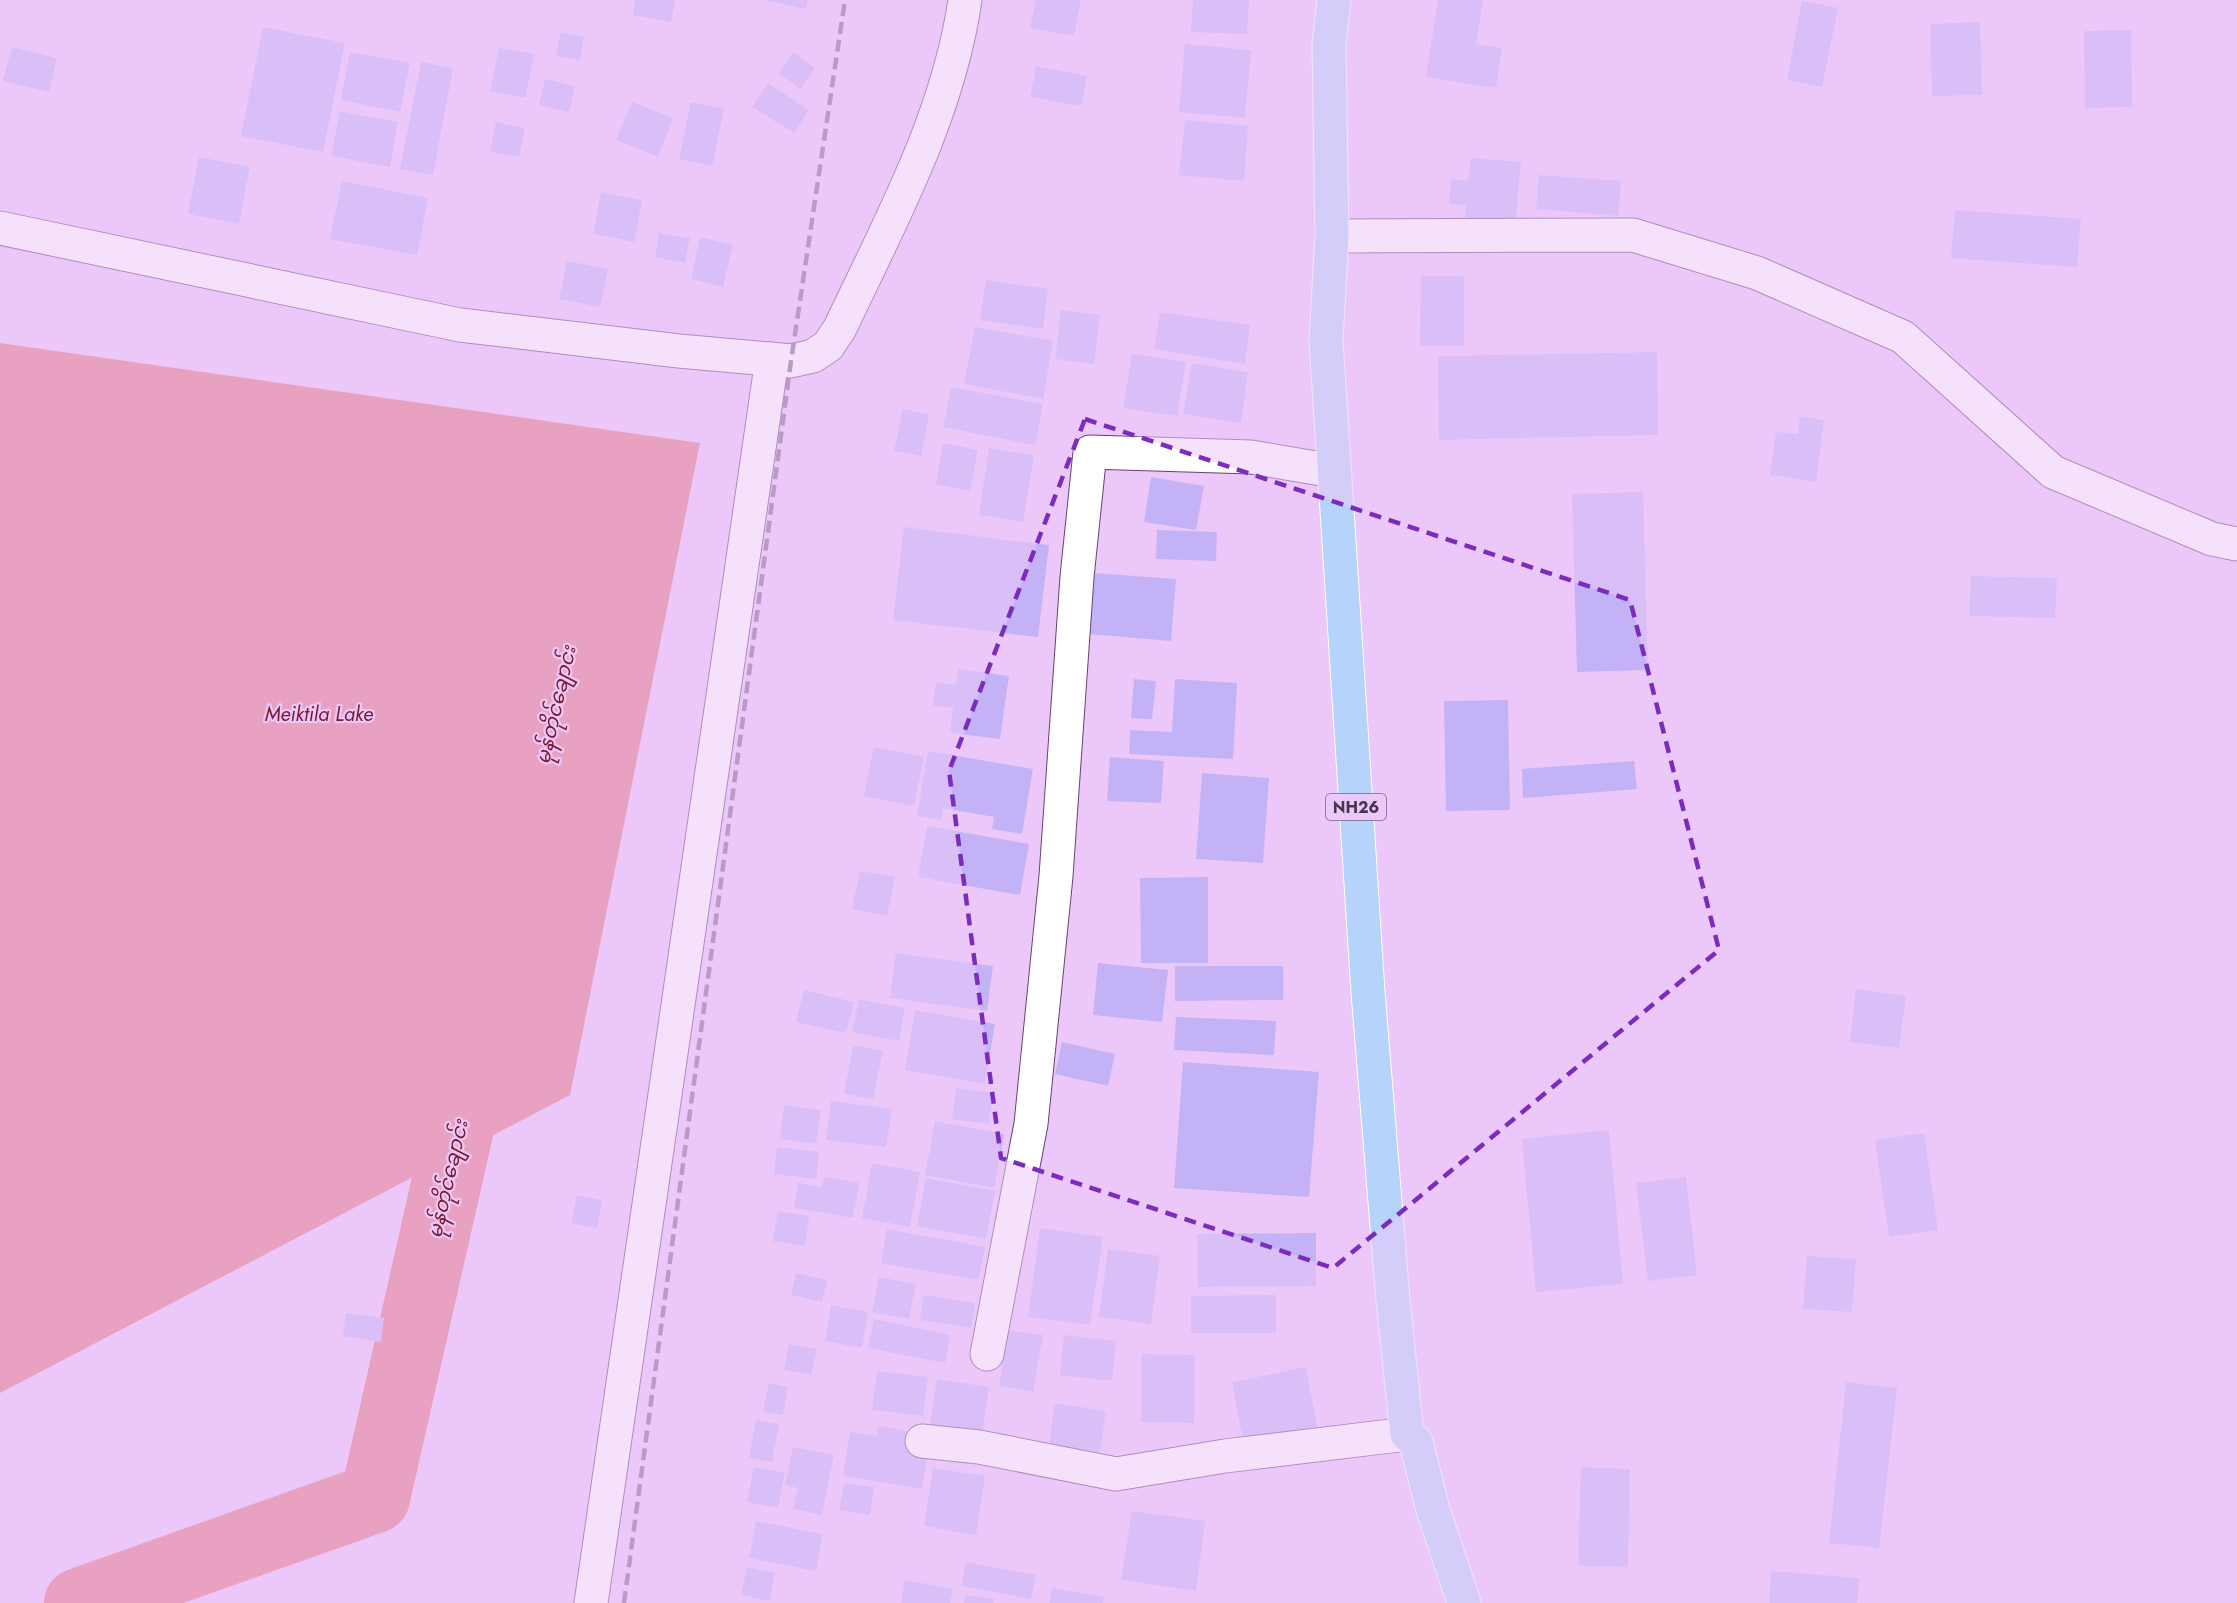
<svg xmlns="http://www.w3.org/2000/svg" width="2237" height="1603" font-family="Jost,'Noto Sans Myanmar',sans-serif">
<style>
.water{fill:#e3717b}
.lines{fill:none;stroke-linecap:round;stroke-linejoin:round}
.river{stroke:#e3717b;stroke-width:70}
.building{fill:#c4b2f7}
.minor-casing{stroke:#684177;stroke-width:35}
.highway-casing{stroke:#fff;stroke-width:35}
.minor{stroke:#fff;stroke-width:33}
.highway{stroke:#b5d3fb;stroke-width:33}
.rail{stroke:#7c6485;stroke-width:4.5;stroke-dasharray:12 6;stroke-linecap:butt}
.marked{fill:none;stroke:#7b2cbf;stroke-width:4.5;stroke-dasharray:12 8;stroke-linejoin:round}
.labels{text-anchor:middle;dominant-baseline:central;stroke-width:4.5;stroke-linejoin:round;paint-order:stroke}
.shield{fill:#ecc8fa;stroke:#786182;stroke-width:1.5}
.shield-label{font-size:16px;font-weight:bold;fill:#47354e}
.water-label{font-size:20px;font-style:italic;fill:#80182c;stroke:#ecc8fa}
</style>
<rect width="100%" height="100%" fill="#ecc8fa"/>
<polygon class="water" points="0,343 700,443 570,1095 0,1393"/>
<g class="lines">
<polyline class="river" points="79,1603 375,1498 474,1062"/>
</g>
<g class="building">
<polygon points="635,0 675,0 671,22 633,15"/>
<polygon points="764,0 808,0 806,9"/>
<polygon points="1036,0 1081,0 1074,36 1030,28"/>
<polygon points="1193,0 1249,0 1247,34 1191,32"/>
<polygon points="1438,0 1483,0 1476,44 1502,48 1496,88 1426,77"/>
<polygon points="1802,1 1838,8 1822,87 1787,80"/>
<polygon points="1980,22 1982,95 1932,96 1930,24"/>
<polygon points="263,27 345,43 323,152 241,136"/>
<polygon points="2131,30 2132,107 2085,108 2084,31"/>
<polygon points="561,32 584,37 580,60 556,56"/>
<polygon points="1185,44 1251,50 1245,118 1179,112"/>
<polygon points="12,47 57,58 49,92 3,81"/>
<polygon points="499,48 534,54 525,98 490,91"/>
<polygon points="350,52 410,63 400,112 341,100"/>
<polygon points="793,52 815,68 800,89 779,73"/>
<polygon points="421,62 453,68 433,175 400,169"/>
<polygon points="1036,66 1087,76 1081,106 1030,97"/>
<polygon points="545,79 575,86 569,112 539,105"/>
<polygon points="768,83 809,110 794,133 752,107"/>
<polygon points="632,102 673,118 658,157 616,140"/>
<polygon points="691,102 724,109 712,166 679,159"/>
<polygon points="340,111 398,122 390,167 331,156"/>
<polygon points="1185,120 1248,126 1244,181 1179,175"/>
<polygon points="496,122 525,128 519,157 490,152"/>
<polygon points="199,157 250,167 239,224 188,214"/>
<polygon points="1471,158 1521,162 1515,228 1465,223 1466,205 1449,204 1451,179 1468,180"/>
<polygon points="1539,175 1621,181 1618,216 1536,209"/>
<polygon points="342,181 428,198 417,255 330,239"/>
<polygon points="601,192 642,200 634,242 593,234"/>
<polygon points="1955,210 2081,219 2077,267 1951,258"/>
<polygon points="659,233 690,238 685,263 655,257"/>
<polygon points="700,237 733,245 723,287 691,279"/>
<polygon points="567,261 608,269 600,307 559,299"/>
<polygon points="1421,276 1464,276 1464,346 1420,346"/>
<polygon points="986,280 1048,289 1043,329 980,320"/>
<polygon points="1061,310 1100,315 1094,364 1055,359"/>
<polygon points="1160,312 1250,325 1245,364 1154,349"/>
<polygon points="975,327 1053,341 1043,399 964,384"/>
<polygon points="1657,352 1658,435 1439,440 1438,356"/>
<polygon points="1132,354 1186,362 1177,416 1123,408"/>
<polygon points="1192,363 1248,372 1241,423 1183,414"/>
<polygon points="951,387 1043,404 1035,445 943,427"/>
<polygon points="903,409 929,414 921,456 894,451"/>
<polygon points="1800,416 1824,420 1816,482 1770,475 1776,432 1798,434"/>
<polygon points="943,443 978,450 970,491 936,484"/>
<polygon points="989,448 1034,455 1023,522 979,515"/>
<polygon points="1151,477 1204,486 1196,530 1144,522"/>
<polygon points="1643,492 1648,670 1577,672 1572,494"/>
<polygon points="904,527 1049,545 1038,637 893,620"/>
<polygon points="1157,530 1217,532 1216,561 1156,559"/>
<polygon points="1093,573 1176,579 1171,641 1089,634"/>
<polygon points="1971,576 2057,578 2055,618 1969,616"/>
<polygon points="958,669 1009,676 1000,739 950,733 953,708 933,706 936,682 956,685"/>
<polygon points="1134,679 1156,681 1152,719 1131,718"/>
<polygon points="1175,679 1237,683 1233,759 1129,754 1130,730 1172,732"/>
<polygon points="1508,700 1510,810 1446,811 1444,701"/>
<polygon points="874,747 924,757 914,806 864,796"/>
<polygon points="928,751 1033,769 1022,834 992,829 994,817 943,808 941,820 917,816"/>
<polygon points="1110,757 1164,761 1161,803 1107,801"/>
<polygon points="1634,761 1637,789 1523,798 1522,769"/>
<polygon points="1202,773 1269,778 1263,863 1196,859"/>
<polygon points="927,826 1029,844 1020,895 918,877"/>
<polygon points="860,871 895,877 887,916 852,909"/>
<polygon points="1208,877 1208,963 1141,963 1140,878"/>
<polygon points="896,953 993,966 987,1011 890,998"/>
<polygon points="1098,963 1168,970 1162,1022 1093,1015"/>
<polygon points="1175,966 1283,966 1283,1000 1175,1001"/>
<polygon points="1856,989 1906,996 1899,1048 1850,1042"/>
<polygon points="804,990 854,1002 846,1033 796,1022"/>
<polygon points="859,999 905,1008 899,1041 852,1032"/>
<polygon points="915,1010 995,1024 985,1084 905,1070"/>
<polygon points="1176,1017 1276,1021 1274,1055 1174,1050"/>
<polygon points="1062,1042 1115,1054 1108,1086 1055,1074"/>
<polygon points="853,1045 883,1051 873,1099 844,1094"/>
<polygon points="1183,1062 1319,1072 1309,1197 1174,1188"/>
<polygon points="956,1088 993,1093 989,1124 952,1119"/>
<polygon points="831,1101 892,1109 886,1147 826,1140"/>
<polygon points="784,1105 821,1110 816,1144 780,1139"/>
<polygon points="935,1121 1004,1134 994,1188 925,1175"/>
<polygon points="1609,1130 1623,1284 1536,1292 1522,1139"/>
<polygon points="1924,1133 1938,1230 1889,1237 1875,1140"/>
<polygon points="777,1147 819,1152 816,1179 774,1174"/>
<polygon points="872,1163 920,1172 910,1227 862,1218"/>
<polygon points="824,1177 859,1183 853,1218 794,1208 798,1183 822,1187"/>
<polygon points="1686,1177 1697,1275 1648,1281 1636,1183"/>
<polygon points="926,1178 995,1191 986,1239 917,1226"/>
<polygon points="577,1195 602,1200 597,1228 571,1223"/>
<polygon points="778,1211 809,1216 805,1246 773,1241"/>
<polygon points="1040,1228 1103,1237 1090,1325 1028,1317"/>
<polygon points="887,1229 985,1247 978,1280 881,1263"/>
<polygon points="1316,1233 1316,1286 1198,1287 1197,1234"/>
<polygon points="1108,1249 1160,1256 1151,1324 1099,1317"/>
<polygon points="1807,1256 1856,1259 1852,1312 1803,1309"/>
<polygon points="796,1273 827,1280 822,1302 791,1295"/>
<polygon points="879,1277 916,1284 909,1319 872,1312"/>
<polygon points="924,1295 975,1303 971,1328 920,1320"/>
<polygon points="1276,1295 1276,1333 1191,1333 1191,1296"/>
<polygon points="831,1305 868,1312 862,1348 825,1341"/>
<polygon points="346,1313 384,1318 381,1342 343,1336"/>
<polygon points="874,1319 950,1335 945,1363 868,1348"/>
<polygon points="1008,1330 1043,1335 1033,1392 999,1386"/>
<polygon points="1064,1335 1116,1341 1112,1381 1060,1375"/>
<polygon points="789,1344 817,1349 811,1375 784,1370"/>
<polygon points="1142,1354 1195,1355 1194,1423 1141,1422"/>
<polygon points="1306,1367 1319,1436 1245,1451 1232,1382"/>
<polygon points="877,1371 928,1377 923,1416 872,1410"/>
<polygon points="937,1379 989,1387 980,1446 928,1437"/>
<polygon points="1846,1382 1897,1388 1879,1548 1829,1543"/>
<polygon points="769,1383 788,1387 783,1415 763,1411"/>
<polygon points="1055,1403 1106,1411 1100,1452 1049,1445"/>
<polygon points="756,1420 779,1424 772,1462 749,1458"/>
<polygon points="878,1426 912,1432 929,1445 922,1489 843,1476 850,1432 877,1436"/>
<polygon points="793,1447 834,1455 822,1515 793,1509 798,1488 785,1485"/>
<polygon points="754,1467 785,1473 778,1508 747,1502"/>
<polygon points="1581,1467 1630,1469 1628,1567 1578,1566"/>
<polygon points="933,1468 985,1476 976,1535 924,1526"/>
<polygon points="844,1483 874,1487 870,1515 839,1510"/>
<polygon points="1132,1511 1205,1521 1196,1591 1121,1580"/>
<polygon points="756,1521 823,1534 816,1571 749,1558"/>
<polygon points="966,1562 1036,1575 1031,1599 961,1586"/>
<polygon points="747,1567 775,1573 770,1601 741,1595"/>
<polygon points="1771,1571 1859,1578 1857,1603 1769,1603"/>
<polygon points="905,1580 953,1589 950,1603 901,1603"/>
<polygon points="1052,1588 1104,1597 1103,1603 1049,1603"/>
<polygon points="966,1595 994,1599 993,1603 964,1603"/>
</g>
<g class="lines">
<defs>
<g id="minor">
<path d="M0,228L460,325L679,351L791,361L813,356L828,346L840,328C890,222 948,117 965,0"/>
<polyline points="1332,236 1633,235 1757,273 1903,337 2053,472 2212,539 2237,544"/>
<polyline points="987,1354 1031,1124 1056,876 1077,577 1090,452 1251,457 1333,471"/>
<polyline points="922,1441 979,1447 1116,1474 1225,1456 1407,1434"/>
<polyline points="591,1603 772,359"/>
</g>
<polyline id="highway" points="1334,0 1329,45 1332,236 1326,340 1368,992 1393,1300 1407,1434 1416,1442 1433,1510 1464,1603"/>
</defs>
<use href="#minor" class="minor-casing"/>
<use href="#highway" class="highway-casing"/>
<use href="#minor" class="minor"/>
<use href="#highway" class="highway"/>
<polyline class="rail" points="624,1603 791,361 845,0"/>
</g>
<path d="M0 0H2237V1603H0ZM1085,419L1630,600L1719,950L1333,1268L1001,1158L949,771Z" fill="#ecc8fa" fill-opacity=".55" fill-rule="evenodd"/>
<path class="marked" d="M1085,419L1630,600L1719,950L1333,1268L1001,1158L949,771Z"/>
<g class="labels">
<rect class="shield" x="1326" y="794" width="60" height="26" rx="4.5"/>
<g class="shield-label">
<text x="1356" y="807">NH26</text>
</g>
<g class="water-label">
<text transform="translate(556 705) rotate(-77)">မုန်တိုင်ချောင်း</text>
<text x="319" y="714">Meiktila Lake</text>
<text transform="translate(448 1179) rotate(-77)">မုန်တိုင်ချောင်း</text>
</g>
</g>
</svg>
